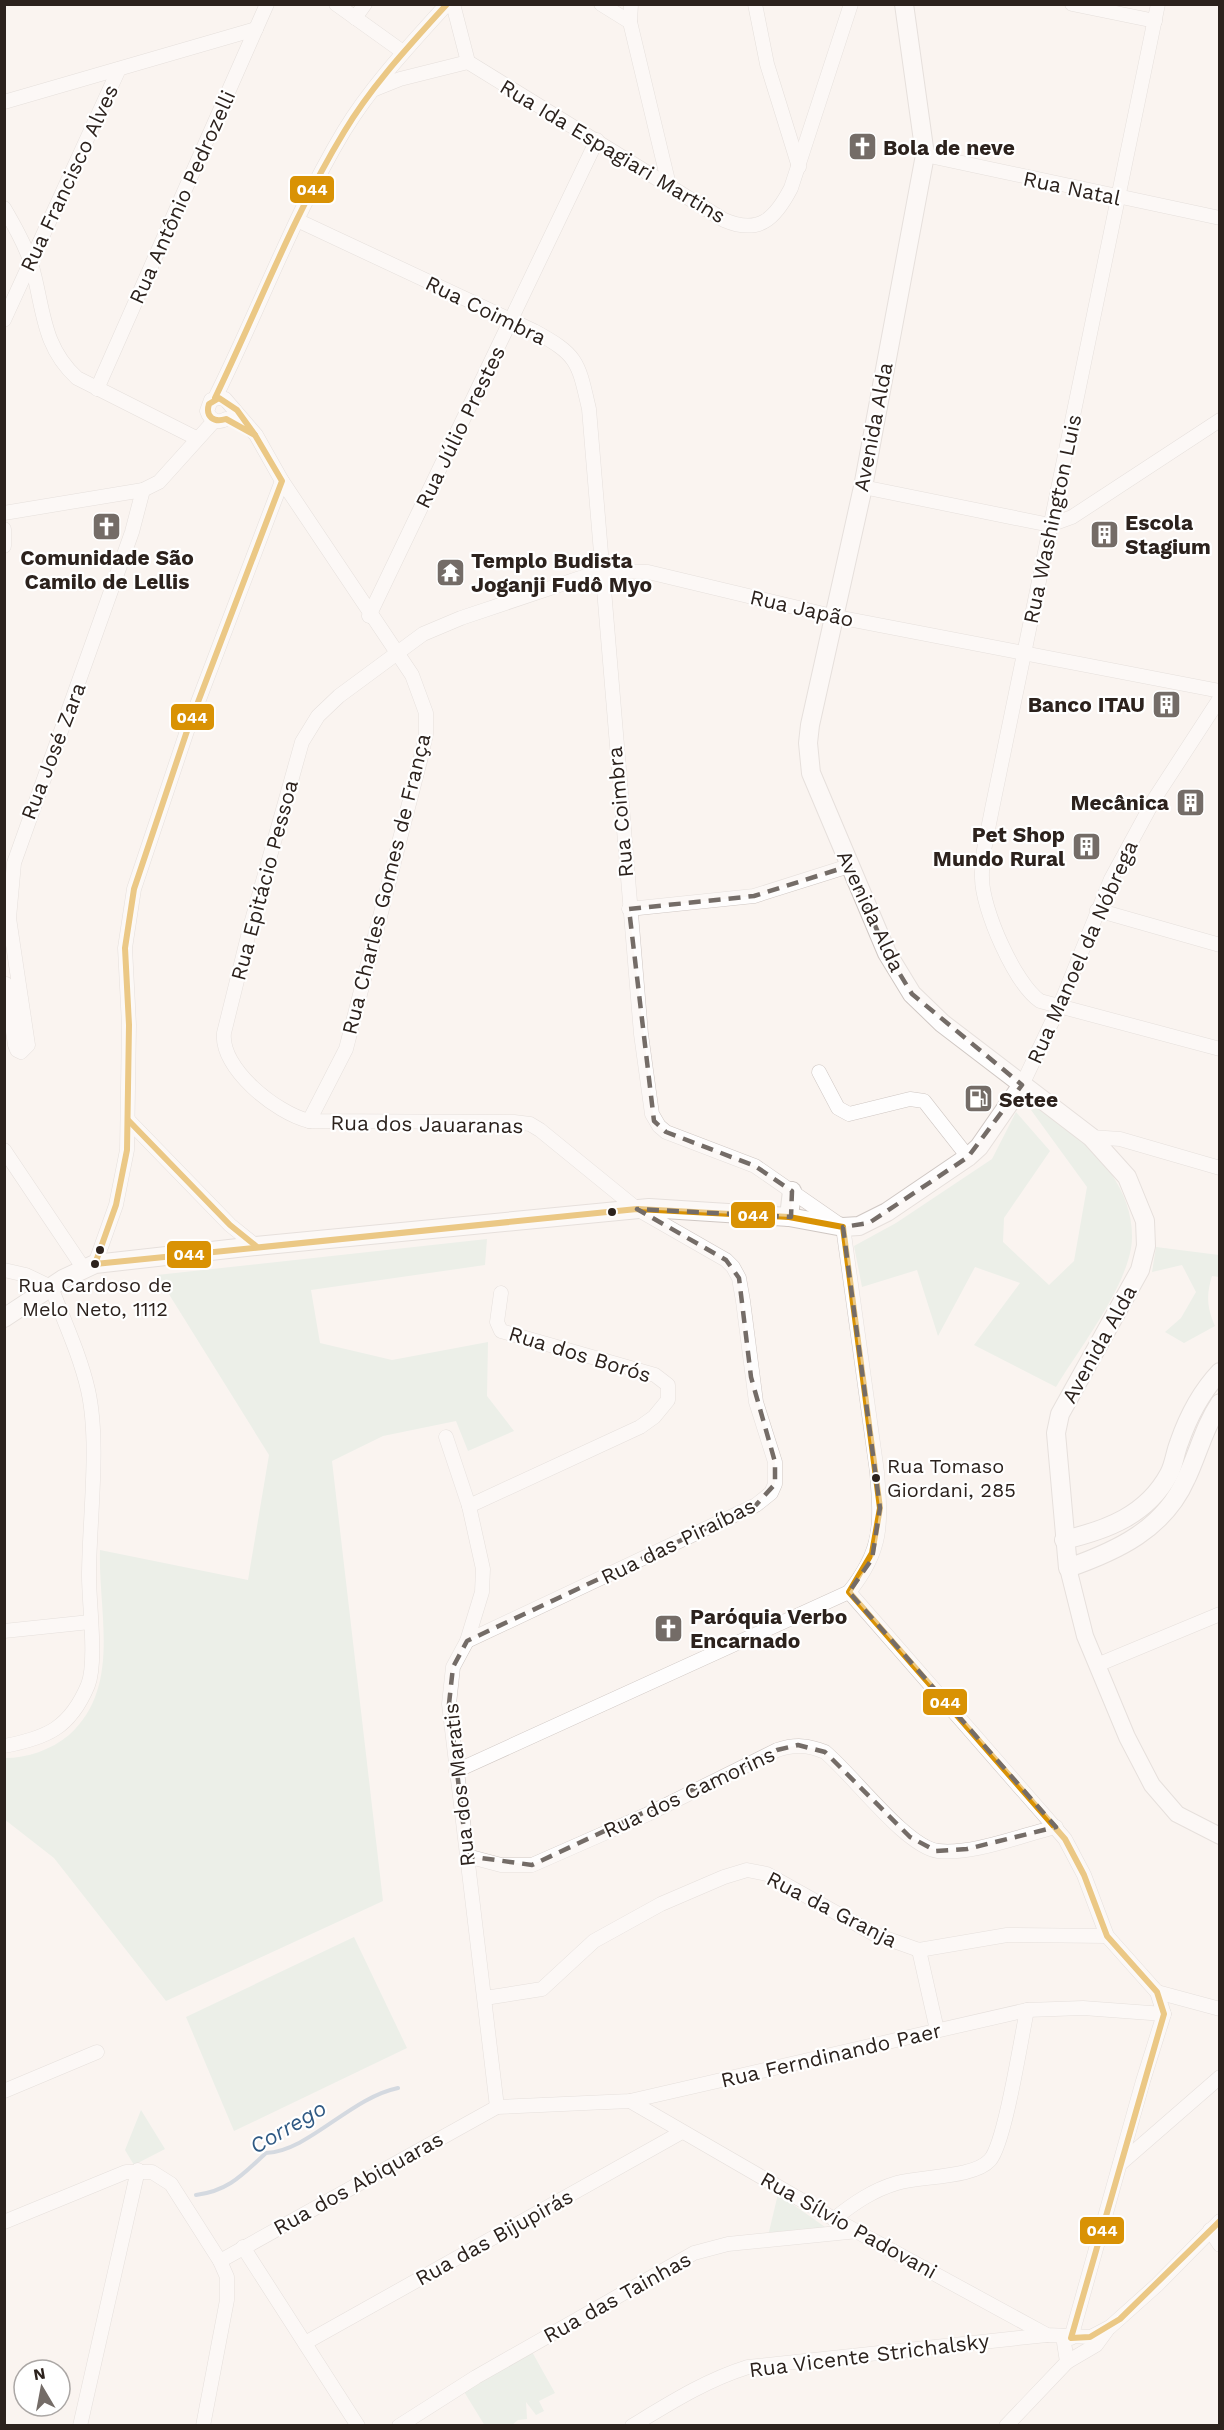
<svg xmlns="http://www.w3.org/2000/svg" width="1224" height="2430" font-family="'Work Sans',sans-serif">
<style>
.green{fill:#dbe9de}
.lines{fill:none;stroke-linecap:round;stroke-linejoin:round}
.stream{stroke:#a7b8cc;stroke-width:4}
.minor-casing{stroke:#cfc7c3;stroke-width:15}
.tertiary-casing{stroke:#cfc7c3;stroke-width:18}
.secondary-casing{stroke:#cfc7c3;stroke-width:20}
.minor{stroke:#fefdfd;stroke-width:14}
.tertiary{stroke:#fefdfd;stroke-width:16}
.secondary{stroke:#fefdfd;stroke-width:18}
.bus-1-casing{stroke:#fff;stroke-width:10}
.bus-1{stroke:#d99204;stroke-width:6}
.marked{fill:none;stroke:#746c67;stroke-width:4.5;stroke-dasharray:12 8;stroke-linejoin:round}
.bus-dot{fill:#2c221d;stroke:#fff;stroke-width:2}
.labels{text-anchor:middle;dominant-baseline:central;stroke-width:4.5;stroke-linejoin:round;paint-order:stroke}
.bus-label{font-size:20px;fill:#2c221d;stroke:#fff}
.poi-label{font-size:21px;font-weight:bold;fill:#2c221d;stroke:#fff;text-anchor:start}
.street-label{font-size:21px;fill:#2c221d;stroke:#fff}
.water-label{font-size:22px;font-style:italic;fill:#2f5983;stroke:#fff}
.line-badge{stroke:#fff;stroke-width:2}
.badge-label{font-size:16px;text-anchor:middle;font-weight:bold;fill:#fff}
</style>
<rect width="100%" height="100%" fill="#faf4f0"/>
<g class="green">
<path d="M1040,1107C1064,1127 1093,1147 1110,1172C1124,1192 1132,1213 1132,1236C1133,1280 1078,1350 1056,1387L974,1345L1020,1283L975,1267L938,1336L917,1270L862,1287L854,1246L896,1223L992,1159L1016,1112L1050,1151L1004,1218L1003,1242L1049,1285L1074,1261L1087,1187L1031,1110Z"/>
<path d="M487,1239L485,1265L311,1290L320,1343L392,1360L488,1342L487,1396L514,1431L468,1451L456,1421L383,1436L332,1461L383,1901L166,2001L54,1858L4,1819L5,1758C27,1758 51,1750 69,1735C122,1687 98,1613 100,1550L248,1580L269,1455L157,1275Z"/>
<path d="M1156,1247L1219,1255V1277L1212,1276C1206,1295 1207,1308 1215,1326L1184,1343L1165,1332L1181,1318L1196,1292L1182,1265L1152,1272Z"/>
<polygon points="354,1937 407,2048 234,2131 186,2017"/>
<polygon points="141,2110 165,2149 134,2165 125,2150"/>
<polygon points="778,2194 825,2227 768,2236"/>
<polygon points="531,2350 555,2393 539,2401 544,2411 536,2415 526,2402 527,2419 518,2420 512,2425 485,2426 463,2390"/>
</g>
<g class="lines">
<path class="stream" d="M196,2195C229,2191 243,2174 266,2153C309,2151 350,2098 398,2088"/>
<defs>
<g id="minor">
<polyline points="336,4 403,52"/>
<path d="M453,4L468,62L724,220C759,235 775,219 791,188L851,4"/>
<polyline points="601,4 630,22"/>
<polyline points="631,4 630,22 669,185"/>
<polyline points="755,4 767,64 799,167"/>
<polyline points="1072,4 1155,21"/>
<path d="M1158,4L992,809C988,831 981,856 982,878C982,909 1015,984 1040,1001L1220,1049"/>
<polyline points="355,18 365,4"/>
<polyline points="375,89 400,79 468,62"/>
<polyline points="4,102 256,29"/>
<polyline points="925,155 1220,218"/>
<path d="M4,208C14,225 25,244 31,263C44,307 41,345 77,378L196,438"/>
<path d="M299,221L534,331C578,355 578,361 589,409L641,1034L652,1114L659,1126L666,1132L755,1166L843,1227L877,1472C881,1524 883,1550 849,1592L456,1771"/>
<polyline points="4,320 119,69"/>
<polyline points="97,389 267,4"/>
<path d="M215,398C259,310 293,216 344,131C372,85 411,44 447,4"/>
<path d="M226,419C218,424 210,420 207,411L211,400L219,398L225,399L256,435L282,481L412,675L426,713V734L421,757L346,1049L309,1121"/>
<polyline points="863,487 1050,525 1072,517 1220,420"/>
<polyline points="4,513 143,490 159,482 214,421"/>
<polyline points="4,529 4,546"/>
<polyline points="369,616 597,140"/>
<polyline points="629,909 754,896 849,866"/>
<polyline points="1097,910 1220,945"/>
<polyline points="6,984 15,1045 17,1050 21,1052 28,1045 9,918 14,863 132,532 143,490"/>
<polyline points="819,1072 838,1108 849,1114 910,1099 924,1101 968,1157"/>
<polyline points="1022,1085 1060,1005 1111,879 1155,798 1220,698"/>
<polyline points="129,1121 230,1225 256,1246"/>
<polyline points="1091,1137 1120,1139 1220,1168"/>
<polyline points="4,1150 84,1269"/>
<polyline points="95,1264 116,1205 127,1150 129,1025 125,948 134,889 187,731 282,481"/>
<path d="M4,1270L26,1275L51,1287C64,1321 80,1355 88,1390C100,1443 89,1521 89,1576C89,1604 97,1662 88,1685C70,1728 47,1738 4,1746"/>
<polyline points="446,1437 469,1506 483,1569 482,1592 467,1641 453,1667 449,1704 497,2107"/>
<polyline points="469,1506 640,1427 654,1417 668,1400 668,1385 655,1375 501,1331 497,1322 501,1293"/>
<polyline points="849,1592 1065,1839 1084,1875 1107,1936 1157,1992 1164,2014 1143,2081 1071,2338"/>
<polyline points="4,1631 90,1622"/>
<path d="M467,1641L756,1505L771,1493L775,1484V1462L756,1402L743,1301L739,1278L733,1267L726,1260L637,1209L540,1130L530,1124L514,1122L309,1121C276,1113 220,1068 224,1033L251,924L302,742L318,716L339,696L423,634L461,618L601,571L648,572L832,616L1220,691"/>
<polyline points="1097,1665 1220,1614"/>
<path d="M467,1856L501,1865H532L648,1814L777,1750C795,1744 808,1745 825,1752C853,1775 906,1847 938,1851C972,1855 1022,1835 1056,1827"/>
<polyline points="919,1950 937,2030"/>
<polyline points="1157,1992 1220,2009"/>
<polyline points="485,1998 542,1989 594,1941 661,1904 724,1877 747,1870 767,1874 874,1934 919,1950 1007,1935 1107,1936"/>
<polyline points="4,2091 97,2052"/>
<polyline points="630,2101 834,2219 1047,2335 1091,2337 1110,2327 1157,2285 1220,2221"/>
<polyline points="1120,2164 1220,2077"/>
<path d="M834,2219C854,2203 873,2190 897,2183C921,2176 974,2178 990,2160C1005,2143 1021,2039 1027,2010"/>
<polyline points="4,2222 126,2172 152,2172 171,2184 220,2261 227,2277 227,2300 203,2426"/>
<polyline points="1210,2230 1220,2245"/>
<polyline points="243,2247 358,2426"/>
<polyline points="220,2261 497,2107 630,2101 1027,2010 1083,2008 1164,2014"/>
<polyline points="305,2343 682,2132"/>
<polyline points="1067,2362 1096,2345 1107,2330"/>
<polyline points="80,2426 138,2170"/>
<polyline points="399,2426 476,2377 694,2253 728,2244 858,2231"/>
<path d="M632,2426C670,2403 706,2380 748,2367L1047,2335"/>
<polyline points="1006,2426 1067,2362 1063,2336"/>
</g>
<polyline id="tertiary" points="1068,1568 1085,1636 1127,1737 1152,1785 1177,1814 1220,1836"/>
<g id="secondary">
<path d="M904,4L925,155L863,487L810,725L808,743L811,773L887,953L912,994L942,1023L1091,1137L1127,1177L1145,1221L1146,1246L1140,1270L1060,1414L1056,1433L1068,1568C1117,1551 1164,1529 1186,1479C1198,1454 1204,1427 1220,1403"/>
<polyline points="789,1217 792,1191"/>
<polyline points="4,1318 63,1279 95,1264 256,1246 649,1208 789,1217 843,1227 859,1226 887,1212 968,1157 979,1147 1022,1085"/>
<path d="M1064,1540C1107,1530 1147,1515 1169,1474C1174,1465 1175,1453 1179,1443C1188,1417 1200,1393 1220,1372"/>
</g>
</defs>
<use href="#minor" class="minor-casing"/>
<use href="#tertiary" class="tertiary-casing"/>
<use href="#secondary" class="secondary-casing"/>
<use href="#minor" class="minor"/>
<use href="#tertiary" class="tertiary"/>
<use href="#secondary" class="secondary"/>
<defs>
<g id="bus-1">
<path d="M215,398C258,309 293,216 344,132C372,85 410,45 447,4"/>
<path d="M219,398L237,410L255,435L226,419C214,423 205,417 209,404Z"/>
<polyline points="255,435 282,481 187,731 134,889 125,948 129,1025 127,1150 116,1205 95,1264 637,1209 789,1217 843,1227 880,1508 872,1553 849,1592 1065,1839 1084,1875 1107,1936 1157,1992 1164,2014 1071,2338 1090,2337 1120,2319 1220,2221"/>
<polyline points="129,1121 230,1225 256,1246"/>
</g>
</defs>
<use href="#bus-1" class="bus-1-casing"/>
<use href="#bus-1" class="bus-1"/>
</g>
<path d="M0 0H1224V2430H0ZM849,866L887,953L912,994L1022,1085L968,1157L869,1223L843,1227L880,1508L872,1559L849,1592L1056,1827L967,1849L936,1851L910,1837L825,1752L798,1745L777,1750L532,1865L467,1856L449,1704L453,1667L467,1641L756,1505L775,1484V1462L751,1377L739,1278L726,1260L637,1209L791,1217L792,1191L755,1166L666,1132L654,1121L629,909L754,896Z" fill="#faf4f0" fill-opacity=".55" fill-rule="evenodd"/>
<path class="marked" d="M849,866L887,953L912,994L1022,1085L968,1157L869,1223L843,1227L880,1508L872,1559L849,1592L1056,1827L967,1849L936,1851L910,1837L825,1752L798,1745L777,1750L532,1865L467,1856L449,1704L453,1667L467,1641L756,1505L775,1484V1462L751,1377L739,1278L726,1260L637,1209L791,1217L792,1191L755,1166L666,1132L654,1121L629,909L754,896Z"/>
<defs>
<symbol id="church-square" viewBox="-11 -11 22 22"><rect x="-9" y="-9" width="18" height="18" rx="4" fill="#746c67" stroke="#fff"/><path d="M-1.2-6h2.4v3.5h3.3v2.4h-3.3V6h-2.4V-.1h-3.3v-2.4h3.3Z" fill="#fff"/></symbol>
<symbol id="building-square" viewBox="-11 -11 22 22"><rect x="-9" y="-9" width="18" height="18" rx="4" fill="#746c67" stroke="#fff"/><path d="M-4-6H4V6H1V3H-1V6H-4ZM-2.5-4.3h1.7v1.8h-1.7ZM.8-4.3h1.7v1.8H.8ZM-2.5-1h1.7V.8h-1.7ZM.8-1h1.7V.8H.8Z" fill="#fff"/></symbol>
<symbol id="temple-square" viewBox="-11 -11 22 22"><rect x="-9" y="-9" width="18" height="18" rx="4" fill="#746c67" stroke="#fff"/><path d="M0-6L5-2H3V0L6.5 2.5H4V6H1.5V3h-3V6H-4V2.5H-6.5L-3 0V-2H-5Z" fill="#fff"/></symbol>
<symbol id="fuel-square" viewBox="-11 -11 22 22"><rect x="-9" y="-9" width="18" height="18" rx="4" fill="#746c67" stroke="#fff"/><path d="M-5.5-6h7V0h2V4h1.3V-2.5L3-4.5l.8-.8L6-3V5H2.5V1h-1V6h-7ZM-4.2-4.7v3.2H.2V-4.7Z" fill="#fff"/></symbol>
</defs>
<g fill-rule="evenodd">
<use href="#church-square" x="846" y="130" width="33" height="33"/>
<use href="#church-square" x="90" y="510" width="33" height="33"/>
<use href="#building-square" x="1088" y="518" width="33" height="33"/>
<use href="#temple-square" x="434" y="556" width="33" height="33"/>
<use href="#building-square" x="1150" y="688" width="33" height="33"/>
<use href="#building-square" x="1174" y="786" width="33" height="33"/>
<use href="#building-square" x="1070" y="830" width="33" height="33"/>
<use href="#fuel-square" x="962" y="1082" width="33" height="33"/>
<use href="#church-square" x="652" y="1612" width="33" height="33"/>
</g>
<g class="bus-dot">
<circle cx="612" cy="1212" r="5"/>
<circle cx="100" cy="1250" r="5"/>
<circle cx="95" cy="1264" r="5"/>
<circle cx="876" cy="1478" r="5"/>
</g>
<g class="labels">
<g class="bus-label">
<text x="95" y="1285">Rua Cardoso de<tspan x="95" dy="24">Melo Neto, 1112</tspan></text>
<text x="887" y="1466" text-anchor="start">Rua Tomaso<tspan x="887" dy="24">Giordani, 285</tspan></text>
</g>
<g class="poi-label">
<text x="883" y="147">Bola de neve</text>
<text x="1125" y="522">Escola<tspan x="1125" dy="24">Stagium</tspan></text>
<text x="107" y="557" text-anchor="middle">Comunidade São<tspan x="107" dy="24">Camilo de Lellis</tspan></text>
<text x="471" y="560">Templo Budista<tspan x="471" dy="24">Joganji Fudô Myo</tspan></text>
<text x="1145" y="704" text-anchor="end">Banco ITAU</text>
<text x="1169" y="802" text-anchor="end">Mecânica</text>
<text x="1065" y="834" text-anchor="end">Pet Shop<tspan x="1065" dy="24">Mundo Rural</tspan></text>
<text x="999" y="1099">Setee</text>
<text x="690" y="1616">Paróquia Verbo<tspan x="690" dy="24">Encarnado</tspan></text>
</g>
<g class="street-label">
<text transform="translate(613 151) rotate(31)">Rua Ida Espagiari Martins</text>
<text transform="translate(69 178) rotate(-65)">Rua Francisco Alves</text>
<text transform="translate(1072 188) rotate(12)">Rua Natal</text>
<text transform="translate(182 197) rotate(-66)">Rua Antônio Pedrozelli</text>
<text transform="translate(486 310) rotate(26)">Rua Coimbra</text>
<text transform="translate(460 427) rotate(-64)">Rua Júlio Prestes</text>
<text transform="translate(873 427) rotate(-79)">Avenida Alda</text>
<text transform="translate(1052 519) rotate(-78)">Rua Washington Luis</text>
<text transform="translate(802 608) rotate(13)">Rua Japão</text>
<text transform="translate(53 751) rotate(-69)">Rua José Zara</text>
<text transform="translate(620 812) rotate(-95)">Rua Coimbra</text>
<text transform="translate(264 880) rotate(-75)">Rua Epitácio Pessoa</text>
<text transform="translate(386 884) rotate(-76)">Rua Charles Gomes de França</text>
<text transform="translate(871 911) rotate(65)">Avenida Alda</text>
<text transform="translate(1082 952) rotate(-66)">Rua Manoel da Nóbrega</text>
<text transform="translate(427 1124) rotate(1)">Rua dos Jauaranas</text>
<text transform="translate(1099 1344) rotate(-61)">Avenida Alda</text>
<text transform="translate(580 1354) rotate(17)">Rua dos Borós</text>
<text transform="translate(678 1541) rotate(-26)">Rua das Piraíbas</text>
<text transform="translate(459 1785) rotate(-96)">Rua dos Maratis</text>
<text transform="translate(689 1792) rotate(-25)">Rua dos Camorins</text>
<text transform="translate(832 1909) rotate(27)">Rua da Granja</text>
<text transform="translate(831 2055) rotate(-13)">Rua Ferndinando Paer</text>
<text transform="translate(358 2183) rotate(-29)">Rua dos Abiquaras</text>
<text transform="translate(849 2225) rotate(29)">Rua Sílvio Padovani</text>
<text transform="translate(494 2237) rotate(-29)">Rua das Bijupirás</text>
<text transform="translate(617 2297) rotate(-29)">Rua das Tainhas</text>
<text transform="translate(869 2355) rotate(-7)">Rua Vicente Strichalsky</text>
</g>
<g class="water-label">
<text transform="translate(288 2127) rotate(-30)">Corrego</text>
</g>
</g>
<g class="line-badge">
<rect x="289" y="175" width="46" height="29" rx="6" fill="#d99204"/>
<rect x="170" y="703" width="45" height="28" rx="6" fill="#d99204"/>
<rect x="730" y="1201" width="46" height="28" rx="6" fill="#d99204"/>
<rect x="166" y="1240" width="46" height="29" rx="6" fill="#d99204"/>
<rect x="922" y="1688" width="46" height="28" rx="6" fill="#d99204"/>
<rect x="1079" y="2216" width="46" height="29" rx="6" fill="#d99204"/>
</g>
<g class="badge-label">
<text x="312" y="195">044</text>
<text x="192" y="723">044</text>
<text x="753" y="1221">044</text>
<text x="189" y="1260">044</text>
<text x="945" y="1708">044</text>
<text x="1102" y="2236">044</text>
</g>
<rect width="1224" height="2430" fill="none" stroke="#2c221d" stroke-width="12"/>
<g transform="translate(42 2388) rotate(350)"><circle r="28" fill="#ffffff" stroke="#aba7a5" stroke-width="1.5"/>
<path d="M0-4.5L10 22L0 15L-10 22Z" fill="#746c67"/>
<text y="-9" font-size="16" font-weight="bold" text-anchor="middle" fill="#2c221d">N</text>
</g>
</svg>
